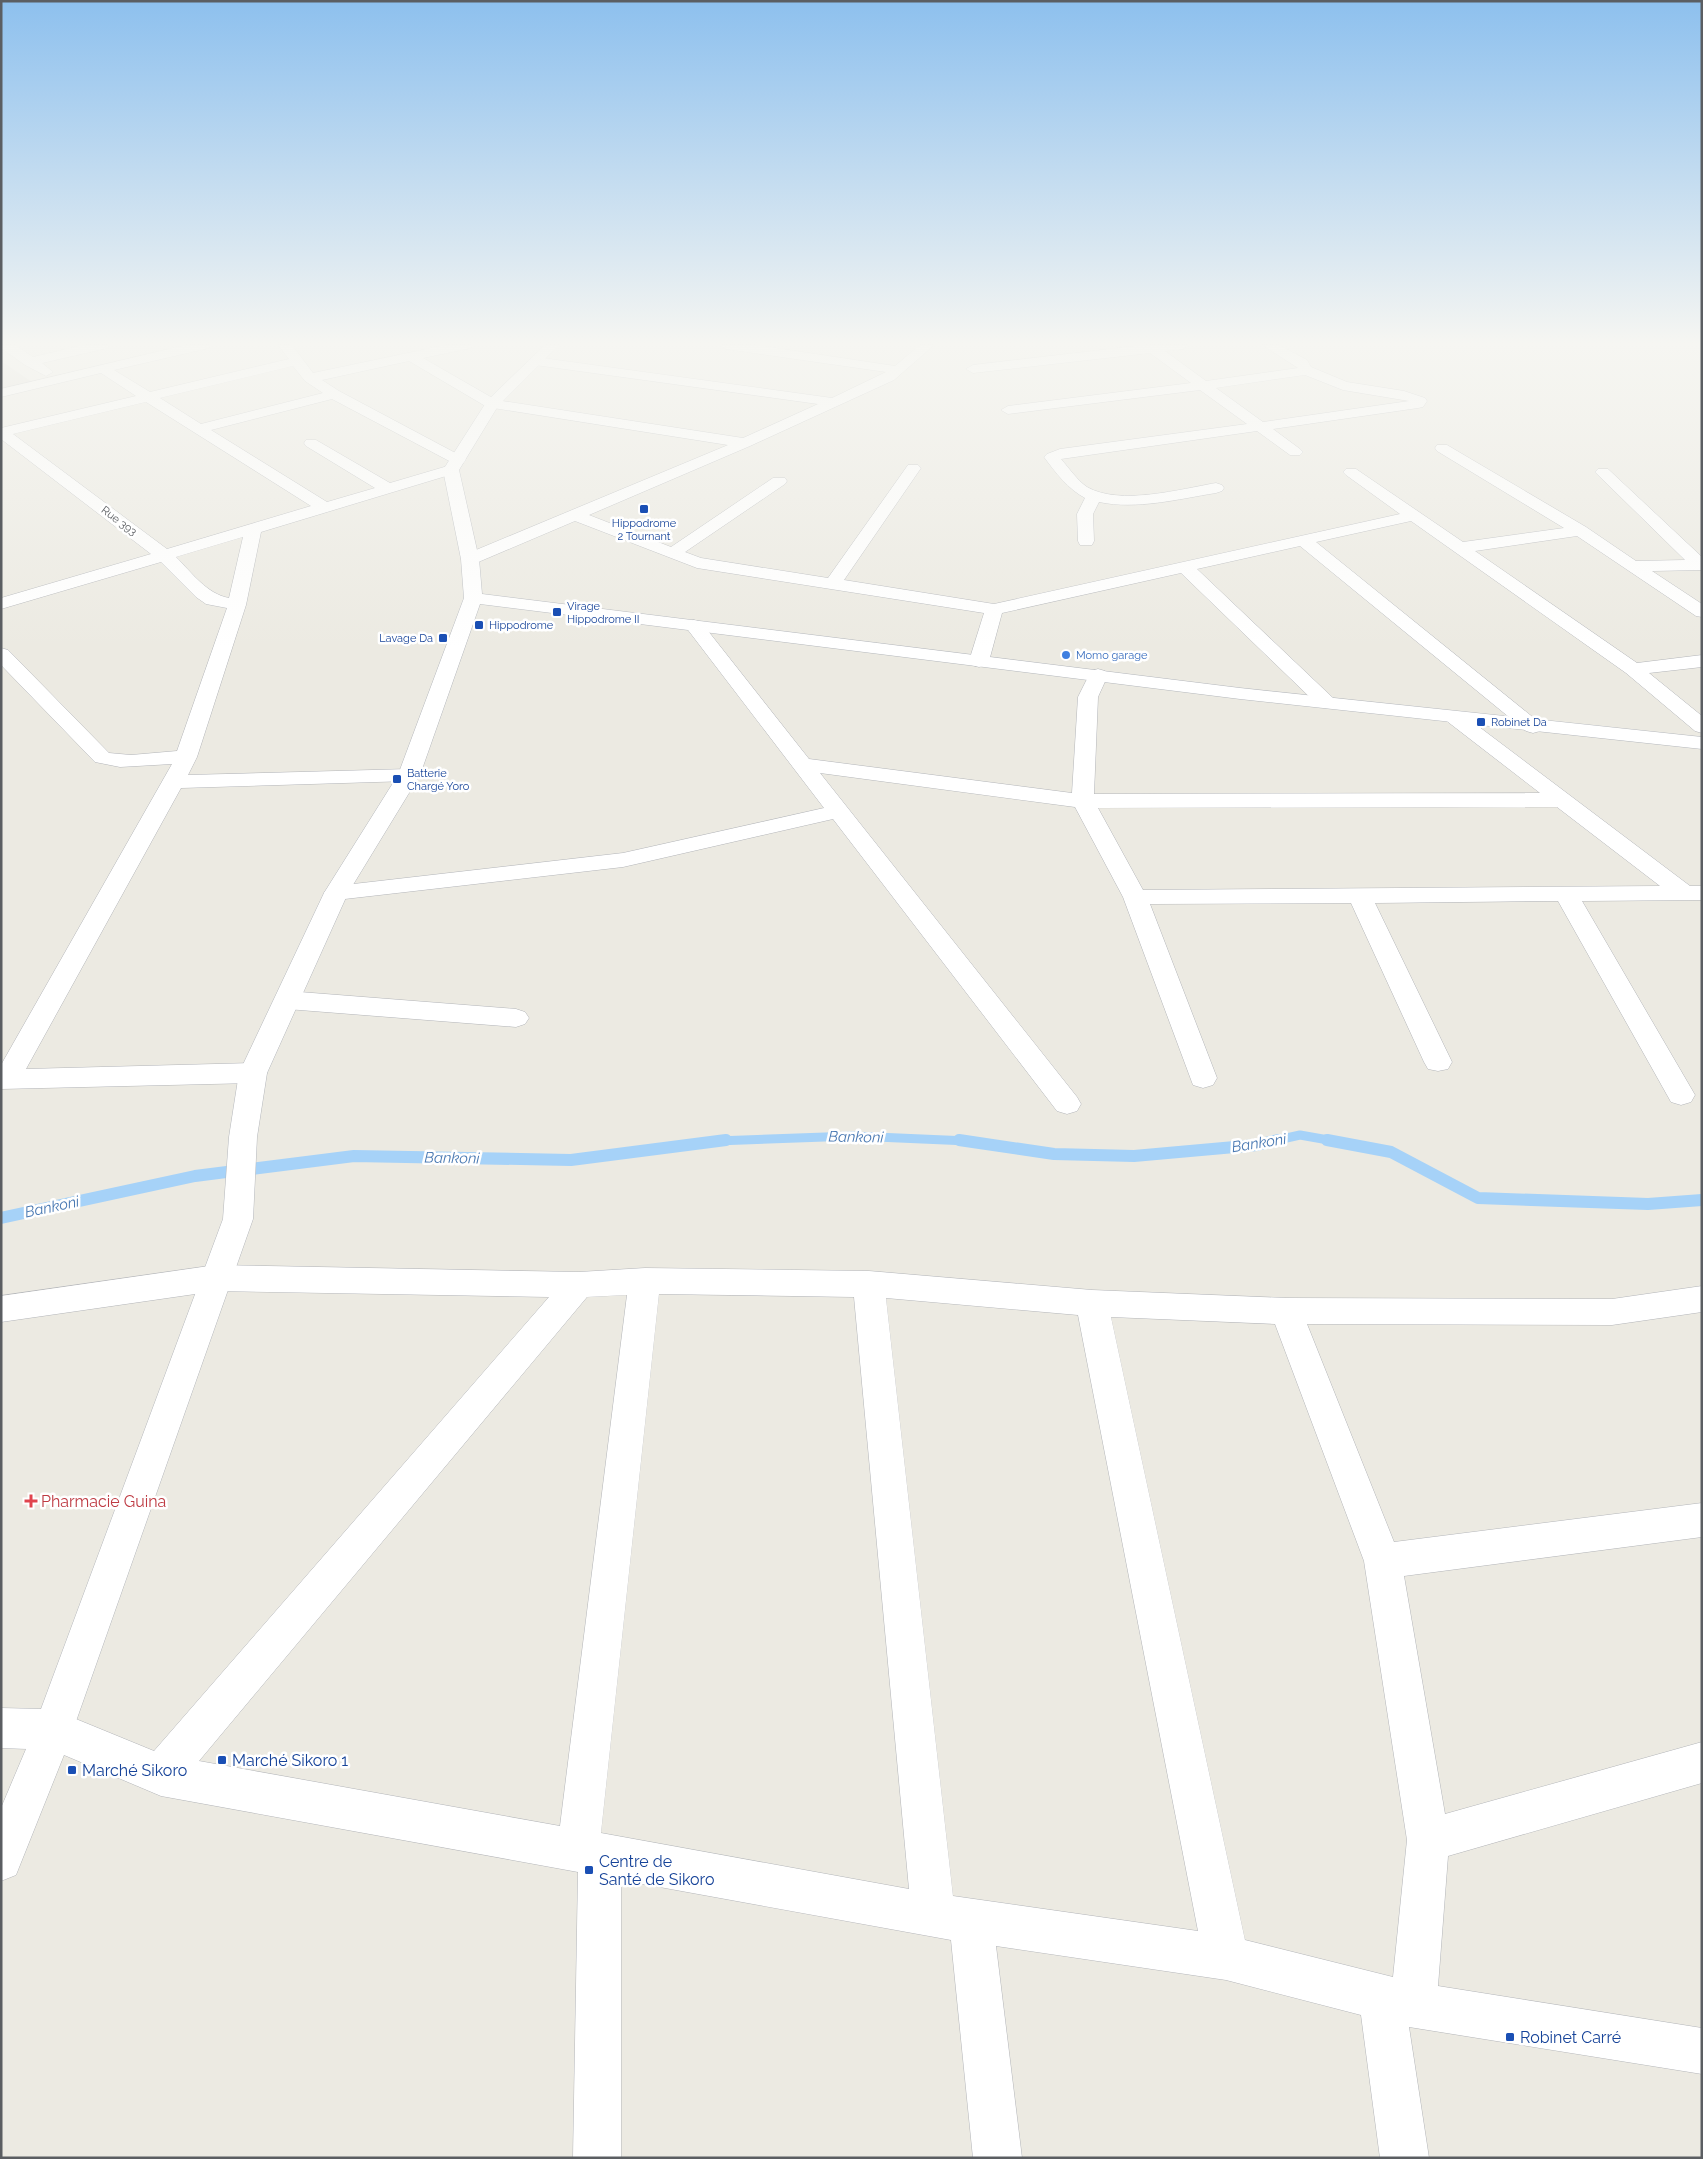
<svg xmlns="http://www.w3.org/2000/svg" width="1703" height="2159" font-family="Raleway,sans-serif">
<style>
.education{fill:#dcd9d1}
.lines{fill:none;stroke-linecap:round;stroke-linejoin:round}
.stream-far1{stroke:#a6d2f8;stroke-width:9}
.stream{stroke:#a6d2f8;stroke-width:12}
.street-casing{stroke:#b3b5b9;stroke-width:1}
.secondary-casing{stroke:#b4b7bc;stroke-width:1}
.street{fill:#fff;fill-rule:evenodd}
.secondary{fill:#fff;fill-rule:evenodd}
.transit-dot{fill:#1a4fb4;stroke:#fff;stroke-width:2}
.shop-dot{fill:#3f7fe0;stroke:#fff;stroke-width:2}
.health-dot{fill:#e0444e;stroke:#fff;stroke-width:2}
.labels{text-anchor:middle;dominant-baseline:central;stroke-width:5;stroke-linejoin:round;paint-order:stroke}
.far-street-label{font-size:11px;fill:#5b5e62;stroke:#fff}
.far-transit-label{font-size:11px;fill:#164399;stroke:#fff;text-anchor:start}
.far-shop-label{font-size:11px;fill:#366cbe;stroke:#fff;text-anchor:start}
.water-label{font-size:15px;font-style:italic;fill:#4878b2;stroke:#fff}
.near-health-label{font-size:16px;fill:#be3a42;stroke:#fff;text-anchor:start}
.near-transit-label{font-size:16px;fill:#164399;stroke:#fff;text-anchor:start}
</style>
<rect width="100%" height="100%" fill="#eceae2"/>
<polygon class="education" points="1,361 32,382 1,389"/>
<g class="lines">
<g class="stream-far1">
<polyline points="716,1141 853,1136 968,1141"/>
<polyline points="1273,1141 1300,1135 1334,1141"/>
</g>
<g class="stream">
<polyline points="959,1140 1054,1154 1134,1156 1257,1145 1278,1140"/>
<polyline points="1327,1140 1391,1152 1478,1198 1648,1204 1702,1200"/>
<polyline points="1,1218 195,1176 354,1156 571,1160 726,1140"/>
</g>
<defs>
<g id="street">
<polygon points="1,345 15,345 33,357 84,345 109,345 108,348 42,363 53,372 46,376 25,365 1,348"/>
<path d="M186,345H210L209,348L114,370L150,392L289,359L278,345H292L313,373L446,345H472L471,348L423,358L496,400L743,438L818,404L535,365L528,361L535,357L832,398L886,372L726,349L720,345H756L895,366L920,345H934L894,380L750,446L589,515L671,547L773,478H785L787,481L785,484L685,552L701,558L828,578L908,465H918L921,468L844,580L994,604L1400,514L1346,475L1343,472L1346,469H1356L1463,542L1564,528L1437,451L1435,448L1437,445H1447L1586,527L1636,561L1685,560L1595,472L1598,469H1608L1702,557V570L1652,571L1702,604V617L1696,616L1577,536L1475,551L1637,663L1702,655V667L1649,673L1702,716V733L1695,731L1626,673L1411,521L1316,542L1540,723L1543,727L1540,731L1533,733L1526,731L1300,546L1197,569L1333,698L1336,702L1333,706L1326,708L1319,706L1181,573L1002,613L989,661L986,665L979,667L972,665L969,661L984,613L697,568L575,521L476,563H464L461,559L464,555L728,445L487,407L409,361L322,380L339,391L463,457L466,460L463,463H453L332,399L211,430L327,502L375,488L306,446L304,443L306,440H316L390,483L451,465L456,467L459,470L456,473L261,532L246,605L197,757L188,775L409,769L417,770L420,775L417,780L409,781L181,788L26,1069L253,1063L263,1066L267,1073L263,1080L253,1083L1,1089V1065L172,764L120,767L95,762L1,665V648L8,650L109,753L131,755L177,751L227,608L206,604L196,597L161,562L1,609V598L151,554L1,439V428L136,396L101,373L1,397V389ZM293,366L305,381L323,393L201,424L160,398ZM146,402L311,506L167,549L13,434ZM243,537L229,598C207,594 192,573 176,557Z"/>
<path d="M1145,345H1189L1183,349L1165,351L1206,381L1298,368L1262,345H1279L1307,360L1311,367L1347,382L1404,391L1425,398L1427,401L1423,407L1418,408L1273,429L1300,449L1303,452L1300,455H1290L1257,431L1061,459C1069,468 1077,480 1087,487C1120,506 1181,489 1216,483L1222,485L1224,488L1222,491L1216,493C1178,499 1137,510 1099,502L1093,514L1094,541L1092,545H1080L1078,541L1077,514L1085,498C1068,489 1056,473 1044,457L1047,454L1060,449L1247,424L1200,390L1008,414L1001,410L1008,406L1191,383L1150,353L973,373L966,369L973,365ZM1305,375L1343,390L1409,401L1263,422L1216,388Z"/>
<path d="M694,620L701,622L809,759L1072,793L1078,697L1091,671L1098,669L1105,671L1108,675L1098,697L1094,794L1540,793L1448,722L1445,718L1448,714L1455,712L1462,714L1690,886H1702V900L1582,901L1695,1095L1691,1102L1681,1105L1671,1102L1558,901L1375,903L1452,1062L1448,1069L1438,1071L1428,1069L1424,1062L1351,903L1150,904L1217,1078L1213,1085L1203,1088L1193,1085L1123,897L1075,807L820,773L1077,1097L1081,1104L1077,1111L1067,1114L1057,1111L833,819L623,867L336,900L328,898L324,893L328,888L336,886L623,853L824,808L685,626L687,622ZM1557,807L1660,886L1143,890L1098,808Z"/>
<polygon points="287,991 516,1009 525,1012 529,1018 525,1024 516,1027 287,1009 278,1006 274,1000 278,994"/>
<path d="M216,1265L579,1272L645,1268L869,1271L1092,1290L1286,1298L1612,1299L1702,1286V1312L1612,1325L1307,1324L1394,1542L1702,1503V1537L1404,1576L1445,1814L1702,1742V1783L1448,1856L1438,1986L1702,2028V2074L1409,2027L1429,2158H1380L1361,2015L1226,1980L996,1946L1022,2158H973L951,1940L621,1880V2158H573L578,1872L161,1796L64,1755L16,1875L1,1881V1808L40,1716L54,1710L154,1751L549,1297L216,1291L1,1322V1296ZM659,1294L854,1297L909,1889L601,1833ZM627,1295L560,1826L199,1761L587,1297ZM886,1298L1078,1315L1198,1931L953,1896ZM1111,1317L1275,1324L1364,1561L1407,1840L1393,1977L1245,1940Z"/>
</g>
<polygon id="secondary" points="545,345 559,345 498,406 459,470 479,559 482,594 1240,688 1702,737 1702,749 1240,699 480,604 420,775 348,893 267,1073 257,1137 253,1219 68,1744 54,1750 1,1748 1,1708 41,1709 223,1219 229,1137 239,1073 324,893 398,775 464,598 461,559 443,470 487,401"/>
</defs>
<use href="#street" class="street-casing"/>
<use href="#secondary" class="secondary-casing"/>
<use href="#street" class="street"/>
<use href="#secondary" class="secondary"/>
</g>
<linearGradient id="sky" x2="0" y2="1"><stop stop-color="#8dc0ee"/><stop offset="0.53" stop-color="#f6f6f2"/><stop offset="1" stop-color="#f6f6f2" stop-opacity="0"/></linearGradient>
<rect width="1703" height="648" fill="url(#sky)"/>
<g class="transit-dot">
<rect x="639" y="504" width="10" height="10" rx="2.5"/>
<rect x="552" y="607" width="10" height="10" rx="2.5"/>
<rect x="474" y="620" width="10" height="10" rx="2.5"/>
<rect x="438" y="633" width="10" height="10" rx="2.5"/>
<rect x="1476" y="717" width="10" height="10" rx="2.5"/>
<rect x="392" y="774" width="10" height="10" rx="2.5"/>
<rect x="217" y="1755" width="10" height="10" rx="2.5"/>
<rect x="67" y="1765" width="10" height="10" rx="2.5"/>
<rect x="584" y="1865" width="10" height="10" rx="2.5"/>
<rect x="1505" y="2032" width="10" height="10" rx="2.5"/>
</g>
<circle class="shop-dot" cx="1066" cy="655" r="5"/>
<path class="health-dot" d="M28.5 1493.5h5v5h5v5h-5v5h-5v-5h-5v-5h5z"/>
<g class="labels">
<g class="far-street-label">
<text transform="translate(119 521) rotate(37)">Rue 393</text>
</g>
<g class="far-transit-label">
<text x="644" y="523" text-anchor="middle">Hippodrome<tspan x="644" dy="13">2 Tournant</tspan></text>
<text x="567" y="606">Virage<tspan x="567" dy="13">Hippodrome II</tspan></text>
<text x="489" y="625">Hippodrome</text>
<text x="433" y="638" text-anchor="end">Lavage Da</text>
<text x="1491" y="722">Robinet Da</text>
<text x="407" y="773">Batterie<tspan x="407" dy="13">Chargé Yoro</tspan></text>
</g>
<g class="far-shop-label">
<text x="1076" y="655">Momo garage</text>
</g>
<g class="water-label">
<text transform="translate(856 1137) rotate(1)">Bankoni</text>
<text transform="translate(1259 1143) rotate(-9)">Bankoni</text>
<text transform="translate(452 1158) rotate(1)">Bankoni</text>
<text transform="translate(52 1207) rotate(-12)">Bankoni</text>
</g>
<g class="near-health-label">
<text x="41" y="1501">Pharmacie Guina</text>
</g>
<g class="near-transit-label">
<text x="232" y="1760">Marché Sikoro 1</text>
<text x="82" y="1770">Marché Sikoro</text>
<text x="599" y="1861">Centre de<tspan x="599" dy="18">Santé de Sikoro</tspan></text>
<text x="1520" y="2037">Robinet Carré</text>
</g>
</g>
<rect width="1703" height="2159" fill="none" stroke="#5b5e62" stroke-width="5"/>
</svg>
